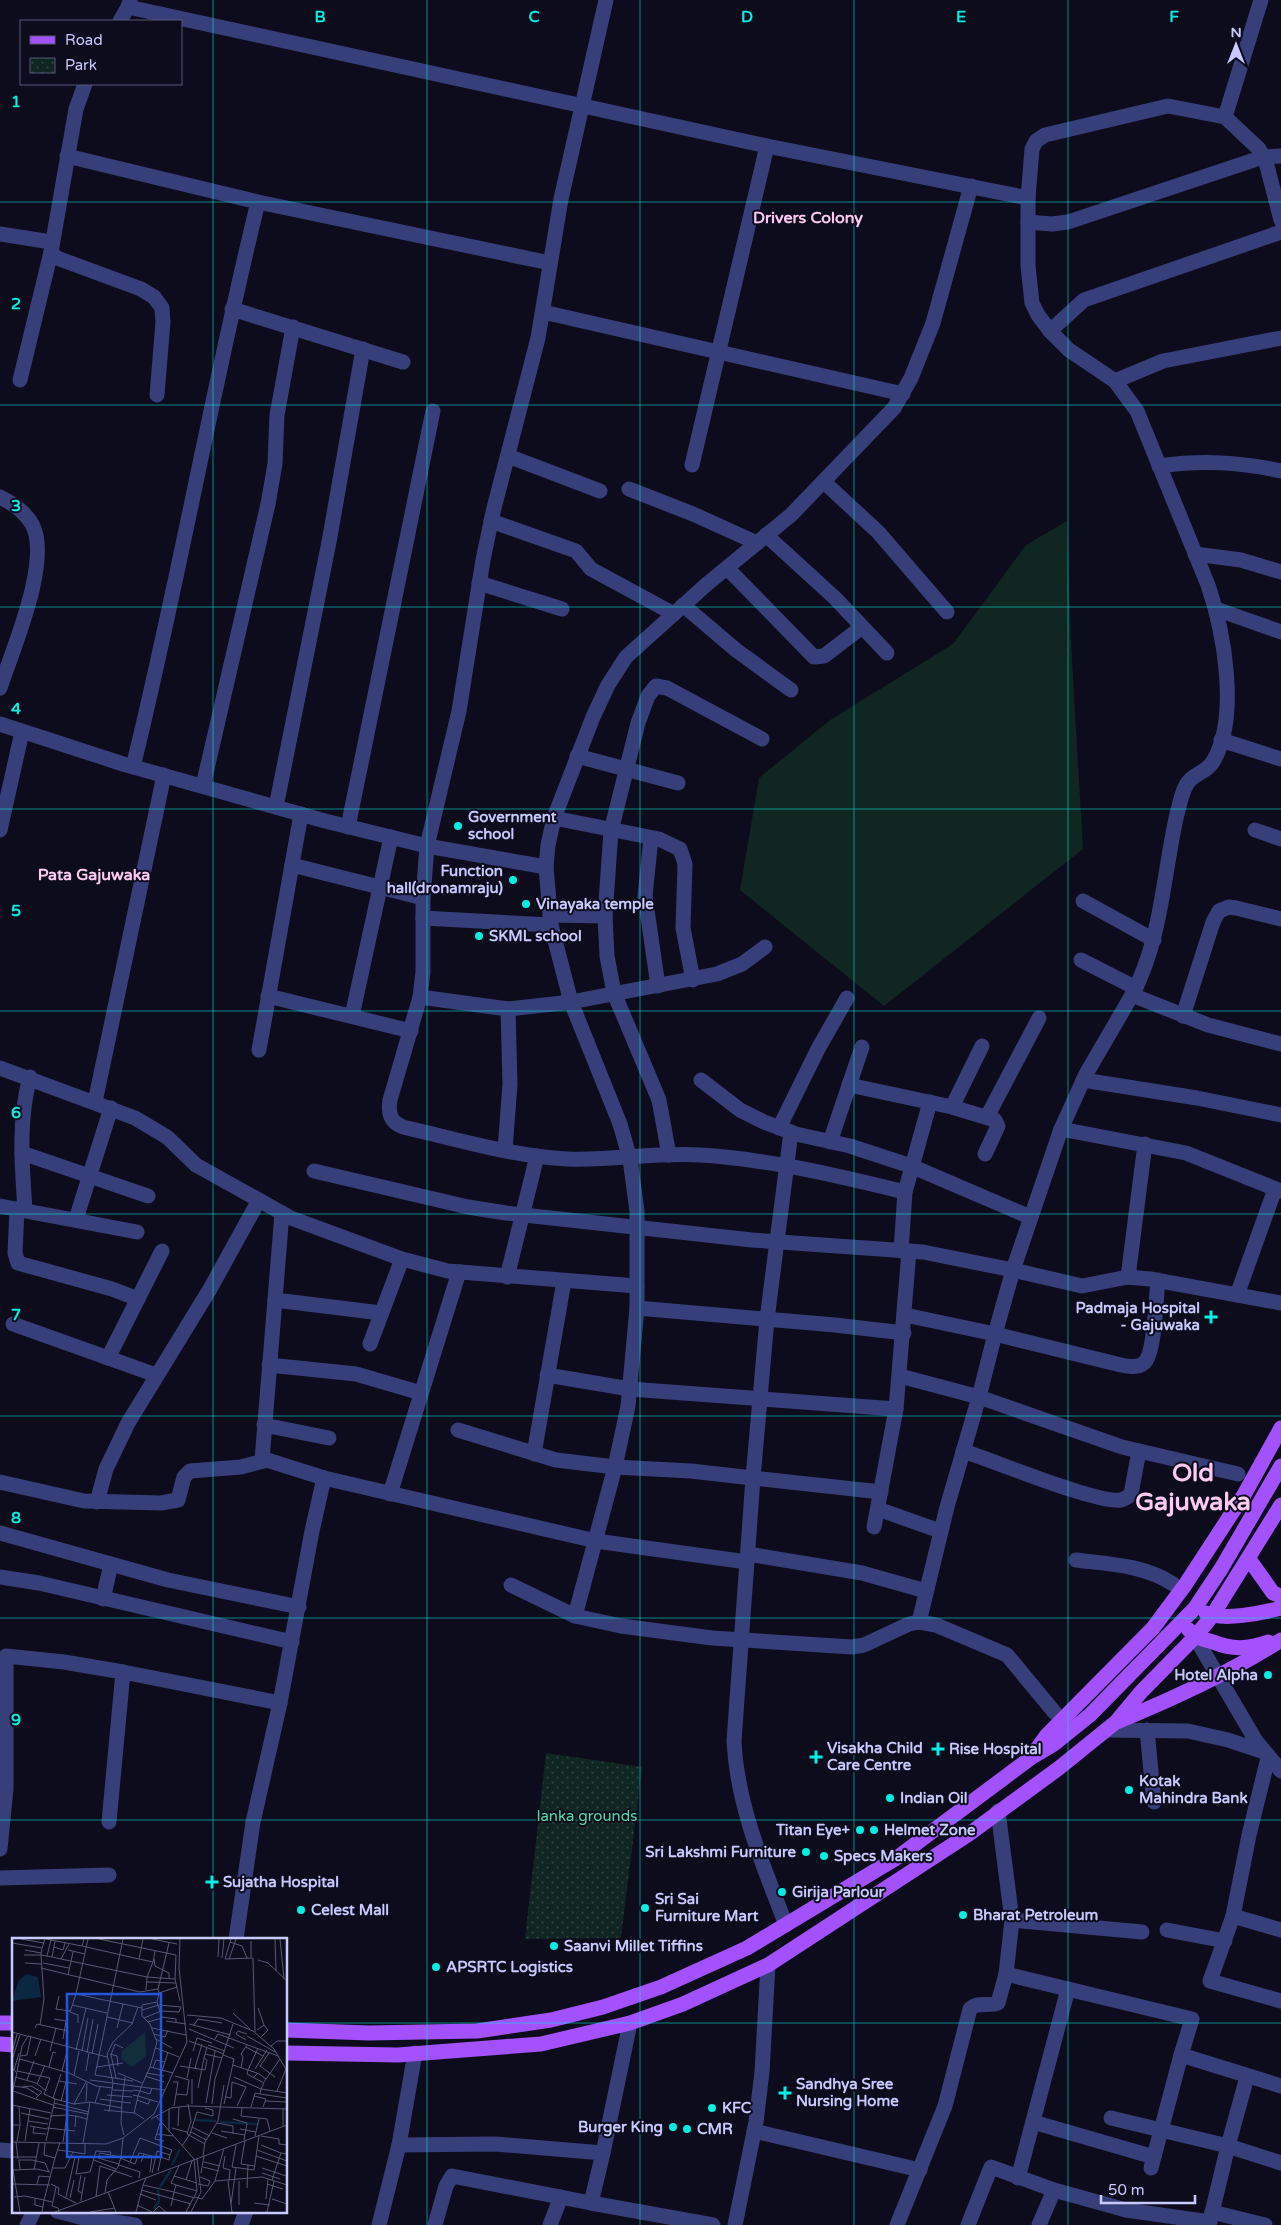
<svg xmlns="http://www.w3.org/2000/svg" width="1281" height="2225" font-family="'Varela Round',sans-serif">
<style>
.grass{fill:#0f2622}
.park{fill:url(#park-dots)}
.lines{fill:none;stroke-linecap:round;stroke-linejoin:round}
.minor{stroke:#373f7b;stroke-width:15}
.major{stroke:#a251fd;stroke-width:15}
.grid{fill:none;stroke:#03efe3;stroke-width:1;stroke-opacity:0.55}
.poi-dot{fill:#03efe3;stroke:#0c0c1c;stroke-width:2}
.labels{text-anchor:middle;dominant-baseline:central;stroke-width:4;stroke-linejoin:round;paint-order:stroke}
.poi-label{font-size:15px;font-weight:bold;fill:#c8cafe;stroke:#0c0c1c;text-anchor:start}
.park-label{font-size:15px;fill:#56dca6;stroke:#0c0c1c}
.neighbourhood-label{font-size:16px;font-weight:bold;fill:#fecaf3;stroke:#0c0c1c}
.town-label{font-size:25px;font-weight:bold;fill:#fecaf3;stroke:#0c0c1c}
.inset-river{fill:none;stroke:#0c2840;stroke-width:2.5}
.inset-road{fill:none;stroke:#575876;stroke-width:1}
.view{fill:#2654da;fill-opacity:0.15;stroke:#2654da;stroke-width:2.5}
.inset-edge{fill:none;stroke:#c8cafe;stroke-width:2.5}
.grid-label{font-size:16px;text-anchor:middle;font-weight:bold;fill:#03efe3;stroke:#0c0c1c;stroke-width:4;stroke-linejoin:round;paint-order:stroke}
</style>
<defs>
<pattern id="park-dots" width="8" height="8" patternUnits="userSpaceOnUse" patternTransform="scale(1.25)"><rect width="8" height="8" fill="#0f2622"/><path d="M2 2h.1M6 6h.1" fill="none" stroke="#304443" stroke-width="1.8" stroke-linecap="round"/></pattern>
</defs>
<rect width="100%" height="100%" fill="#0c0c1c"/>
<polygon class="grass" points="1067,521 1071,642 1083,849 884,1006 740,890 759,778 830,720 953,644 1026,545"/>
<polygon class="park" points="546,1753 642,1767 621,1938 525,1939"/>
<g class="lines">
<g class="minor">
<polyline points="130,0 128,7 767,146 1028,198"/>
<path d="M606,0L561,199L538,338L493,512L483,560L459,711L427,846L423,898V972L420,997L390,1100C388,1113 390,1122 403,1127C456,1139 511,1156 567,1159C611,1161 655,1152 700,1155C769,1159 838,1176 905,1192"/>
<polyline points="1261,0 1225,117 1259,149 1266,162 1281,220"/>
<polyline points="120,21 128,7"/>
<polyline points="85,84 76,109 51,252 57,258 141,289 154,297 162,308 163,322 157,395"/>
<path d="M1225,117L1168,106L1045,135L1036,141L1032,149L1028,198V266L1032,303L1038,315L1050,331L1069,350L1115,381L1137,411L1208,585C1224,632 1239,715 1214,760C1208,771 1199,772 1191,779C1182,787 1180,804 1177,814C1163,875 1162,939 1132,995L1208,1025L1281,1044"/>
<polyline points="67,156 258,202 550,263"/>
<polyline points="1028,222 1052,224 1068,222 1263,157 1281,156"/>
<polyline points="0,234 51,242"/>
<polyline points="232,309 403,362"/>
<polyline points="543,312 903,394"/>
<polyline points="1050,331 1084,300 1281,232"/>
<polyline points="20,380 51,252"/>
<polyline points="1115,381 1163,361 1281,338"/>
<polyline points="508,456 600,491"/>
<polyline points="692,465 767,146"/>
<path d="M1159,466C1202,460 1239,462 1281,471"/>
<polyline points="824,482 878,532 947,612"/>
<polyline points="629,489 693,514 757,543"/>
<path d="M0,497C12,503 25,512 32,524C52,560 12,651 0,688"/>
<polyline points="491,521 576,551 591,569 674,614"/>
<polyline points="766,535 835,598 887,653"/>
<polyline points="1195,554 1241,560 1281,572"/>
<polyline points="727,568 814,657 824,656 862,627"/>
<polyline points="479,583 562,609"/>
<polyline points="683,605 736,650 791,690"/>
<polyline points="1216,609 1281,632"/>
<polyline points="0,724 123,764 325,821 427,846 546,867"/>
<polyline points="1221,740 1281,759"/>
<polyline points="577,756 678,783"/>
<path d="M133,767C179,580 212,389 258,202"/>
<polyline points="203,786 268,504 275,464 277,415 293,327"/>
<polyline points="276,807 329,542 363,349"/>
<polyline points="554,818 659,839 680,849 685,864 683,928 693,980"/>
<polyline points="348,827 433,411"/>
<polyline points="0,830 22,732"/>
<polyline points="1255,830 1281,839"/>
<polyline points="651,838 645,896 658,986"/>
<polyline points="292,865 423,898"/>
<polyline points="1083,901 1154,940"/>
<polyline points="550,915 605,916"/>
<polyline points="423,918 551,925"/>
<polyline points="1081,960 1136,988"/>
<polyline points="268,996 411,1031"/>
<polyline points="420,997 508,1009 571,1002 717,974 742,964 765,947"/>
<polyline points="352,1016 391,837"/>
<polyline points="1183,1016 1213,922 1219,911 1229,907 1236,908 1281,919"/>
<polyline points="259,1050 301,814"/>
<polyline points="0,1068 135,1118 167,1137 196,1165 291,1218 402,1259 448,1271 637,1286"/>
<polyline points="701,1080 740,1110 764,1122 796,1134 850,1146 911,1166 1030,1217"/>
<polyline points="1083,1080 1197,1098 1281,1115"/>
<polyline points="849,1085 952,1107 995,1120 998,1126 985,1154"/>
<polyline points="95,1102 164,775"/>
<polyline points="952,1107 982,1046"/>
<polyline points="987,1117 1039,1018"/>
<polyline points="779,1128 818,1049 847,998"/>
<polyline points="1061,1129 1186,1153 1281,1191"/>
<polyline points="791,1132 767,1319 753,1478 881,1492"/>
<polyline points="830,1142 862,1047"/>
<polyline points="505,1150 510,1084 508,1009"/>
<polyline points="22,1153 148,1196"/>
<polyline points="669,1155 659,1100 614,993 607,956 605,916 611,831 638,723 648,696 656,686 667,688 762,739"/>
<polyline points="314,1171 468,1207 506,1213 752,1240 923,1252 1013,1270 1061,1129 1086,1074 1132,995"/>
<polyline points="0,1206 137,1232"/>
<polyline points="17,1209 15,1253 18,1263 112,1289 138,1299"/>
<path d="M25,1210C22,1166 18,1120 30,1077"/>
<polyline points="76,1219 111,1108"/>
<polyline points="901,1251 905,1192 930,1102"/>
<polyline points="507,1277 537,1156"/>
<polyline points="1128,1277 1145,1144"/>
<path d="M1158,1280C1156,1296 1155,1354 1144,1363C1138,1368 1129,1367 1121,1365L995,1334L1013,1270L1082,1286L1128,1277L1150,1279L1281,1303"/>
<polyline points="1237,1295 1275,1189"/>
<polyline points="275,1300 381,1313"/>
<polyline points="637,1308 835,1325 904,1333"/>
<polyline points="905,1315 995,1334 979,1397 1122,1447 1238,1474"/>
<polyline points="13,1324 156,1375"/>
<polyline points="370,1344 402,1259"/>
<polyline points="108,1358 162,1251"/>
<polyline points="269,1365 356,1374 421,1393"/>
<polyline points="547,1375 630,1389 896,1409"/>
<polyline points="900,1376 979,1397 947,1507 919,1622"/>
<polyline points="264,1425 329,1438"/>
<path d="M458,1430L556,1460L615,1467L691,1471L753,1478L734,1741C737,1805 763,1865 786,1925"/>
<path d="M963,1451C992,1460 1098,1504 1121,1500C1125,1499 1128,1497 1131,1494L1139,1451"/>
<polyline points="534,1454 564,1281"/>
<polyline points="262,1460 282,1213"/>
<polyline points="0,1482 84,1501 161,1503 178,1500 184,1477 190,1471 241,1467 267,1460 324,1478"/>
<polyline points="390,1494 459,1272"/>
<polyline points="97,1502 106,1469 128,1423 210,1289 259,1200"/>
<polyline points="878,1509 940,1531"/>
<polyline points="874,1527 896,1409 909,1251"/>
<polyline points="0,1533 168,1580 299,1607"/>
<polyline points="748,1554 862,1573 926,1591"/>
<path d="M1076,1560C1109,1564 1144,1565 1173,1584"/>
<polyline points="0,1577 39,1583 292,1642"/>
<polyline points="511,1585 575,1616 621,1626 712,1638 852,1647 864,1645 909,1624 919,1622 936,1625 1007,1655 1055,1713"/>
<polyline points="103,1599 111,1564"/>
<polyline points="575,1616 615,1467 628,1406 637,1308 637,1211 630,1159 620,1124 571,1002 551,925 546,867 548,845 554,818 593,717 608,685 626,657 707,584 791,515 894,408 911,378 933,323 971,186"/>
<polyline points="1195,1637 1256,1741 1281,1771"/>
<polyline points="1106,1730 1188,1731 1228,1740 1264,1752"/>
<polyline points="1147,1730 1154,1802"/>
<polyline points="1268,1758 1249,1835 1233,1916 1210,1981 1281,2001"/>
<polyline points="998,1811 1012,1920 1006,1974"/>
<polyline points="109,1822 123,1672 280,1703"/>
<polyline points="0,1849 6,1789 6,1656 64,1662 123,1672"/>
<polyline points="0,1878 109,1875"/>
<polyline points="1233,1916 1281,1930"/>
<polyline points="1012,1920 1142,1932"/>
<polyline points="1167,1930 1225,1941"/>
<polyline points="236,1939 253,1822 280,1703 312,1531 324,1478 596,1541 747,1562"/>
<polyline points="1111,2118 1228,2146 1247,2077"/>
<polyline points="1033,2122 1154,2157"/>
<polyline points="754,2131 920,2170"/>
<polyline points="399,2145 415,2053"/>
<polyline points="0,2150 14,2151"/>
<polyline points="603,2153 630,2023"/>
<polyline points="1151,2168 1181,2055"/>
<polyline points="1018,2178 1068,1989"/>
<polyline points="57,2211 80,2217 81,2211"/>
<polyline points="1212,2212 1265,2225"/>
<polyline points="80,2217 135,2225"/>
<polyline points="27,2225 34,2211"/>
<polyline points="241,2225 246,2211"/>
<polyline points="379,2225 399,2145 495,2144 603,2153 591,2203 713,2225"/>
<polyline points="435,2225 446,2186 452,2176 591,2203"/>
<polyline points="550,2225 561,2197"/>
<polyline points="735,2225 756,2122 762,2072 768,1965"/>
<path d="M897,2225L945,2106L970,2009C977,2001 989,2007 998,2003L1006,1974L1192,2019L1181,2055L1281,2086"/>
<polyline points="968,2225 991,2167 1054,2190"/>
<polyline points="1039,2225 1054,2190 1126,2210 1210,2222"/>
<polyline points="1209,2225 1228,2146 1281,2163"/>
</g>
<g class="major">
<polyline points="1249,1559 1273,1593 1281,1596"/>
<path d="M1206,1613C1223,1621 1262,1613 1281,1608"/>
<path d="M1189,1630C1196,1638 1203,1639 1213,1642C1233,1650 1248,1649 1268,1642"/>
<path d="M1119,1721C1175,1698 1230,1673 1281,1640"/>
<polyline points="1034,1753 1047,1735 1153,1628 1185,1585 1245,1493 1281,1428"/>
<polyline points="0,2023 14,2023"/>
<polyline points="286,2030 369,2033 477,2031 551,2020 603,2007 661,1987 747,1948 898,1857 1032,1757 1054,1744 1090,1715 1195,1608 1221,1569 1281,1466"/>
<polyline points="0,2044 14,2045"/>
<polyline points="286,2053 398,2055 541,2044 630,2023 683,2004 768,1965 969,1834 1059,1768 1116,1722 1141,1692 1195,1637 1212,1616 1281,1505"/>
</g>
</g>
<path class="grid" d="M213,0V1939M427,0V2225M640,0V2225M854,0V2225M1068,0V2225M0,202H1281M0,405H1281M0,607H1281M0,809H1281M0,1011H1281M0,1214H1281M0,1416H1281M0,1618H1281M0,1820H1281M0,2023H14M286,2023H1281M213,2211V2225"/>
<g class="poi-dot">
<circle cx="458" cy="826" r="5"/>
<circle cx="513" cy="880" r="5"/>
<circle cx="526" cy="904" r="5"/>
<circle cx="479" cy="936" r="5"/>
<path d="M1208.5 1309.5h5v5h5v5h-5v5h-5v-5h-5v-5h5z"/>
<circle cx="1268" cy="1675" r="5"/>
<path d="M935.5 1741.5h5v5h5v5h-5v5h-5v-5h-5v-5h5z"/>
<path d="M813.5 1749.5h5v5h5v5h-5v5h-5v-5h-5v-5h5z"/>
<circle cx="1129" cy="1790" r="5"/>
<circle cx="890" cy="1798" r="5"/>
<circle cx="860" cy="1830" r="5"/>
<circle cx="874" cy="1830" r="5"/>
<circle cx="806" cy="1852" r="5"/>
<circle cx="824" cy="1856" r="5"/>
<path d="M209.5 1874.5h5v5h5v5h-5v5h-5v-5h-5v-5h5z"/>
<circle cx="782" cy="1892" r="5"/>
<circle cx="645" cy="1908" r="5"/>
<circle cx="301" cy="1910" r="5"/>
<circle cx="963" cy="1915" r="5"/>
<circle cx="554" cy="1946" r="5"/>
<circle cx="436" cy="1967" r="5"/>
<path d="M782.5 2085.5h5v5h5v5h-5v5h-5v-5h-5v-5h5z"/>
<circle cx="712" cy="2108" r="5"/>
<circle cx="673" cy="2127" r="5"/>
<circle cx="687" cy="2129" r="5"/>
</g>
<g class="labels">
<g class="poi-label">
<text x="468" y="817">Government<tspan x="468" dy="17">school</tspan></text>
<text x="503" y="871" text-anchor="end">Function<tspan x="503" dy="17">hall(dronamraju)</tspan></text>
<text x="536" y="904">Vinayaka temple</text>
<text x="489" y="936">SKML school</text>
<text x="1200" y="1308" text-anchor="end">Padmaja Hospital<tspan x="1200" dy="17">- Gajuwaka</tspan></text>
<text x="1258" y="1675" text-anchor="end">Hotel Alpha</text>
<text x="827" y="1748">Visakha Child<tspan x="827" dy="17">Care Centre</tspan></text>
<text x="949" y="1749">Rise Hospital</text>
<text x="1139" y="1781">Kotak<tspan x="1139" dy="17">Mahindra Bank</tspan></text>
<text x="900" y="1798">Indian Oil</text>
<text x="850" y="1830" text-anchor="end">Titan Eye+</text>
<text x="884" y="1830">Helmet Zone</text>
<text x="796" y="1852" text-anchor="end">Sri Lakshmi Furniture</text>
<text x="834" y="1856">Specs Makers</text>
<text x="223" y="1882">Sujatha Hospital</text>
<text x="792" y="1892">Girija Parlour</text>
<text x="655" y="1899">Sri Sai<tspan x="655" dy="17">Furniture Mart</tspan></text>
<text x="311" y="1910">Celest Mall</text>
<text x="973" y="1915">Bharat Petroleum</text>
<text x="564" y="1946">Saanvi Millet Tiffins</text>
<text x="446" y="1967">APSRTC Logistics</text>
<text x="796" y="2084">Sandhya Sree<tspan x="796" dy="17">Nursing Home</tspan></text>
<text x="722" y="2108">KFC</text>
<text x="663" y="2127" text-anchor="end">Burger King</text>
<text x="697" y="2129">CMR</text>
</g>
<g class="park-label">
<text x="587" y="1816">lanka grounds</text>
</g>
<g class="neighbourhood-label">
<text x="808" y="218">Drivers Colony</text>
<text x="94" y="875">Pata Gajuwaka</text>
</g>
<g class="town-label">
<text x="1193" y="1473">Old<tspan x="1193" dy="29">Gajuwaka</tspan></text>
</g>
</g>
<g transform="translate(12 1938)">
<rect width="275" height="275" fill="#0c0c1c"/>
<path d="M133,94L134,118L120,129L109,121L110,113Z" fill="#0f2622"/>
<path d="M15,36L26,39L29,59L0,63L7,42Z" fill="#0c2840"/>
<path class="inset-river" d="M183,182L204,183M208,184L246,186M160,227L168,211M148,249L159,232M142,271L147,263L146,252"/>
<path class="inset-road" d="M9,1L32,5M34,1L70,8L72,1M76,1L64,56L130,70M87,1L164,17L163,41L168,63M111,1L83,137L121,143M131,1L127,21L141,24L143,13M140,1L165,6M219,1L213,21L241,20L243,94M263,1L264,33M268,1L272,41M239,3V19M218,4L230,8L235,20M0,5L30,10L33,1M70,8L127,21M42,9L51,12L53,5M30,10L29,17L40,19L43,3M13,12L29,15M56,12L73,16M12,17H29L32,61L28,87M35,18L39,2M40,19L49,21L57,6M206,19L207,1M210,20L212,1M49,21L135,39L134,52M142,21L143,28L157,35V41M217,21L224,1M246,22L256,25L275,43M141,24L135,39L163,41M13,25L29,26M31,25L57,30M29,30L128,54L146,51L147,55M56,37L61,14M135,44L164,45M146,51L157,5M64,56L58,74L66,77V85M47,58L44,71L58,73M145,64L130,67V78L138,86L145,104L138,129L161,135M60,67L95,75M130,72L147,67L169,69M221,75L238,91M175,77L209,80L241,93L262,111L275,133M95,79L121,85M150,79L164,81V85M132,80L149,73L167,74L169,69M42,81L54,83L51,101M154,83L174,86M136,84L150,80L145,64L147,55L165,49M177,86L219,97M182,87L186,81L210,85M23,90L25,86L56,93L54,108M105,90L111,66M140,90L174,97M177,91L222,110M245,92L252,87L246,70M0,94L15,98M142,96L153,99L156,92M235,98L263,114M249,99L256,92L252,87M144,101L160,110M203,101L206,96L266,118M234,102L224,96L226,93L235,96M177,103L212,116M196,107L213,113M259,108L265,103H275M234,109L251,118M144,110L167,119M64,112L74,70M38,113L44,90M70,113L76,80M181,113L185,100L200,105M0,115L5,96M75,115L81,81M257,115L248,128L263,139M80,116L86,86M98,116L105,118L106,128M193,116L210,120M211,117L222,121L212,166M8,118L15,117L19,98M23,118L29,101M8,121L57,135L84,148L101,150M0,122L8,97M221,127L236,132L235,136L252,145L249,151L222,139M168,128L193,132L195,122L192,120L195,109M37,129L41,114L44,115M85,129L111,125M0,130L5,135L0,155M141,130L144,122L153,124M183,130L190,106M229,130L231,119L229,116L235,107M243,131L255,112M2,132L7,115M5,133L38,140L32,156L43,161M50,133L56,109M74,133L77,115M150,133L156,114M5,134L10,108L16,98L95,119M106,135L130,145M134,135L152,138M245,135L236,132L246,110M62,137L67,113M133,138L152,144M163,138L177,142L175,157L164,156M3,139L24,145L33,152M113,139L110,164L119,165M242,139L246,135L254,141M104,140L99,117L103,106L111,110M175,140L179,120M15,142L22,123M78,142L129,149L138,129M47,143L65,146M161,144H166L162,168M252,144L268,121M25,146L33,127M2,148L15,150L26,157M10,149L19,148L30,154L24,160M186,150L192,120M101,152L121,153M121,152L128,153L126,158L146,164M1,153L41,167M128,153L129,149L153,152M128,153L138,156L140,150M265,153L274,131M248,156L275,160M95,157L120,159M121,157L126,158L122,175M242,158L254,161L251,169M214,159L219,160L220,144L234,149L225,168M41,160L49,136M88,161L110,164L109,185L112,197M125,162L136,166L138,162M49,163L54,144M74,163L75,145M253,163L275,164M42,165L77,174M83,165L88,149M194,165L203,113M62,166L74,144M176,166L179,183L175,196L193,206M180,166V141M200,166L203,141L221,86M0,167L39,175M41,169L76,176M239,169L243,155L248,156L249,151L275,155M230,170L229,178L255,181L258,193M157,171V194M92,172L123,175L132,181M97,174L101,145L95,116L101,104L120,86L126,69M9,175L37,181M38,178L55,177M144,178L182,221L185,253L174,274M139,181L159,170L176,168L275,171M221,181L235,185L232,202M16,183L36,186M148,185L143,201L152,203M205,185L221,188V196M0,187H8L7,168M18,188L35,191M166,188L167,169M271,188V170M22,189L21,195L34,196M63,189L64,178L75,181M180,189L198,198M35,190L63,193M160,190L175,194M228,191L244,194M209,193L233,197M179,194L194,202M200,195L215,200M145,196L161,198M243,198L247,181M249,198L267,201V206L275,207M233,202L229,226L236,227M5,203L8,187M13,203L18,170M34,203L43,161L62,166L78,164M0,204L94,206L111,200L142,176L175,104L167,30L168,1M4,204L6,221M51,204L55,177L64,178M71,205L78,164L110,170M224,207L220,229L242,232L247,198M249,207L269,215M170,208L178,196L185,174L201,178V172L193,170M46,212L61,214M245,212L275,223M98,217L88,215L86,220L107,226M61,218L67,220L64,236L78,234L84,213L99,214L98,217L109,219L111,200M191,218L193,204L206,183L212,147M213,218L211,230L218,232L217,243M244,218L275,228M0,219H24M43,220L48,204M108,220L123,226L127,215L132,216M82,222L104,231M118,224L128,200L160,212L158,217L145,213L140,235M129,224L132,216L143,219M192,224L208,228M0,226L8,274M107,227L128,234L127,240M191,229L207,233M40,230H53L61,214L73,216V206M250,230L274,238M1,232L25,231L38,234M8,232L7,222H20L33,225L37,234M22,232L27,205M146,233L149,219L157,222L158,217M138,234L140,218M189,235L192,218M250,235L268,241M69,237L66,253L70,255L69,263M162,238L185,245M134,240L131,247L162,254L164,247L185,253M174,242L180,223M260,242L269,215L275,216M203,243L212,210M216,243L220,274M227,243V267M1,246L38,247M25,246L27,238L39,239M39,246L47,250L46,256L64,265M186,246L196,248L198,243L188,239M255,246L271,251M164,247L159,245L167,228M44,249L40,268L46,270L47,274M235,250L236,227L242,228M129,252L179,266M96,254L104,274M70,255L73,239M93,255L95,242L106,229L109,219M128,256L144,262M84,258L88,228L120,239M2,259L13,258L32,262L43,220L32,217L33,205M54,259L63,219M183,259L190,261L203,243L250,239L275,247M23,260V267L31,269M58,260L62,242M254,261L256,241M260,261L275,266M242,265L258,267M219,266L224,230M125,267L140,274M159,268L162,254L183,260M30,274L32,262L40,264M43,274L275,187M78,274L103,270M124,274L131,247M141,274L147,268L154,274M179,274L189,254L185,221M255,274L262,243"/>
<path class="view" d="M55,56H149V219H55Z"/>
<rect width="275" height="275" class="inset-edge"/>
</g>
<g class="grid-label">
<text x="320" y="22">B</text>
<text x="534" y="22">C</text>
<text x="747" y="22">D</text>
<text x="961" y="22">E</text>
<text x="1174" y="22">F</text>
<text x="16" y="107">1</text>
<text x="16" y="309">2</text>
<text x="16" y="511">3</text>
<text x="16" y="714">4</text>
<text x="16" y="916">5</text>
<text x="16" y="1118">6</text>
<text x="16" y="1320">7</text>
<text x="16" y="1523">8</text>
<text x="16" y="1725">9</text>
</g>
<rect x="20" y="20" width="162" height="65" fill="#0c0c1c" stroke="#575876"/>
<rect x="30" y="36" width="25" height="8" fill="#a251fd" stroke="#575876"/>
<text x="65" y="45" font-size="15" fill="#c8cafe">Road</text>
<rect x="30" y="58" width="25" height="15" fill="url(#park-dots)" stroke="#575876"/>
<text x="65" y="70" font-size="15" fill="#c8cafe">Park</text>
<g transform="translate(1236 45)" stroke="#0c0c1c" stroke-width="4" paint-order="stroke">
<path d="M0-4L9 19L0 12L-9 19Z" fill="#c8cafe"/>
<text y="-8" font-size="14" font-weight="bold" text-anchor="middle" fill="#c8cafe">N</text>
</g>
<path d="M1101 2195v8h94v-8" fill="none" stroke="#c8cafe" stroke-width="2.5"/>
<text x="1108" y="2195" font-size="15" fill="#c8cafe" stroke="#0c0c1c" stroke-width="4" paint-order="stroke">50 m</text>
</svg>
